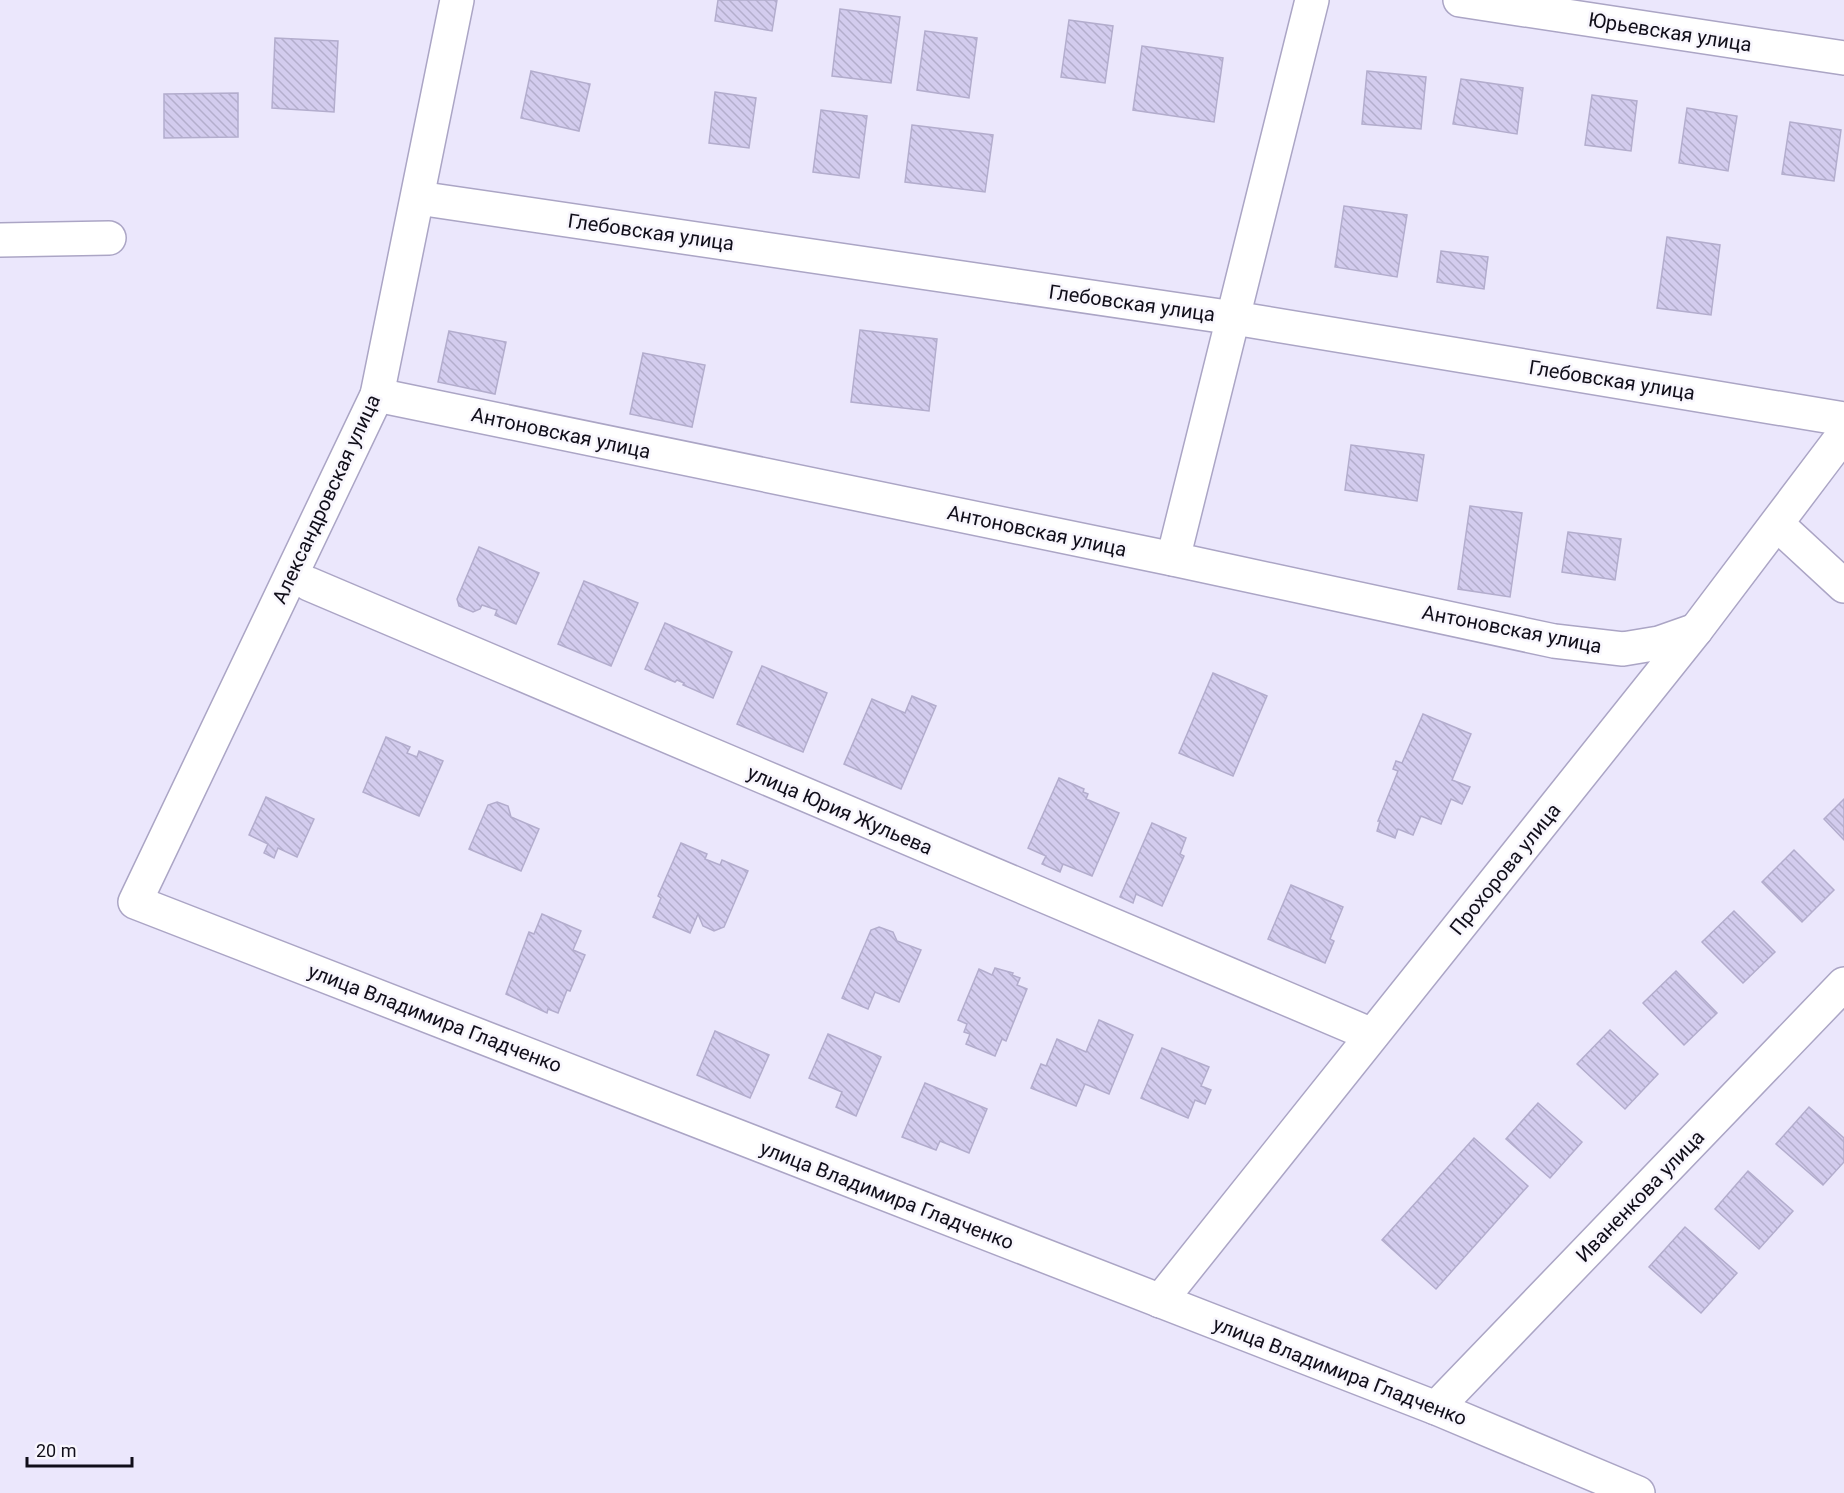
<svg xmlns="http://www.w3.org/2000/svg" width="1844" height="1493" font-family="Roboto,sans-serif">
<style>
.building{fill:url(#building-back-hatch);stroke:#b3adcd;stroke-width:1.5}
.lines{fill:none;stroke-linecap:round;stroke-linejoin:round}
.street-casing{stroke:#aba5c5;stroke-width:36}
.street{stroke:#fff;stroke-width:33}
.labels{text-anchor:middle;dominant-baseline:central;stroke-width:5;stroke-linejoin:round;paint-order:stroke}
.street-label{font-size:20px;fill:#100e19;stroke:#f8f6fd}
</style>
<defs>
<pattern id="building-back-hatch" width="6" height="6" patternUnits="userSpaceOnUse" patternTransform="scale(1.5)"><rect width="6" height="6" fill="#d3ccee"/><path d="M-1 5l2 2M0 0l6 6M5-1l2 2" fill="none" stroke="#b4aecc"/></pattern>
</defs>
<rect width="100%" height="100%" fill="#ebe7fc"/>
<g class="building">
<polygon points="718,0 777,0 772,31 715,21"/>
<polygon points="840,9 900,17 891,83 832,76"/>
<polygon points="1069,20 1113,26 1105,83 1061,77"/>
<polygon points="925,31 977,38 969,98 917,90"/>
<polygon points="275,38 338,41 334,112 272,108"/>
<polygon points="1142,46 1223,58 1214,122 1133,110"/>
<polygon points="531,71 590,84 579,131 521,118"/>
<polygon points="1367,71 1426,77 1421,129 1362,124"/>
<polygon points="1461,79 1523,88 1517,134 1453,124"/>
<polygon points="715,92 756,98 749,148 709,143"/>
<polygon points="238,93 238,137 164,138 164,94"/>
<polygon points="1592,95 1637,101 1631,151 1585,145"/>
<polygon points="1687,108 1737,116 1728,171 1679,163"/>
<polygon points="821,110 867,116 859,178 813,172"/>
<polygon points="1790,122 1841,130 1834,181 1782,174"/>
<polygon points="912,125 993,135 985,192 905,182"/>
<polygon points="1344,206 1407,215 1397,277 1335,267"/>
<polygon points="1667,237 1720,245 1711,315 1657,308"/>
<polygon points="1441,251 1488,257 1484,289 1437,282"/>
<polygon points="860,330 937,339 929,411 851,402"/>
<polygon points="449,331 506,342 495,394 438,382"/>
<polygon points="643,353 705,365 692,427 630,414"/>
<polygon points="1351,445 1424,455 1417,501 1345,490"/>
<polygon points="1470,506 1522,513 1510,597 1458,589"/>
<polygon points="1568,532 1621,539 1615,580 1562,572"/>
<polygon points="479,547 539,573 516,624 495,615 497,610 482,605 480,609 473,612 459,606 457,599"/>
<polygon points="584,581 638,603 611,666 558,644"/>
<polygon points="665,623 732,652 713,698 683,685 684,683 677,680 675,682 645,669"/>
<polygon points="762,666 827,693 803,752 737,724"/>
<polygon points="1213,673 1267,696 1233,776 1179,753"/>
<polygon points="912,696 936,706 901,789 844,764 872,699 905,713"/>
<polygon points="1423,714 1471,734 1452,780 1470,787 1462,804 1451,799 1441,824 1421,816 1413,835 1398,829 1395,838 1377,831 1380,821 1378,821 1398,771 1393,769 1396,761 1402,763"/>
<polygon points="386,737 410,747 407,753 417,757 419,751 443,761 419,816 363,792"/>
<polygon points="1059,778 1084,789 1083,792 1088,794 1086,799 1119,813 1092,876 1063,864 1060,872 1042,864 1046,856 1028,848"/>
<polygon points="266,797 314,819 297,857 278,848 274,858 264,853 268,844 249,835"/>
<polygon points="1844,799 1844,840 1824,819"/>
<polygon points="497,802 508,806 511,817 539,829 521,871 469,849 488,805"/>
<polygon points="1152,823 1186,838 1180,854 1184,856 1162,906 1136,894 1133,903 1120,897"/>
<polygon points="681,843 707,854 705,859 720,865 722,860 748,871 724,927 714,931 703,926 698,914 690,933 653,917 661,898 658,896"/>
<polygon points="1794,850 1834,890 1802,922 1762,882"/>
<polygon points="1291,885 1343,907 1330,939 1334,941 1325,963 1268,939"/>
<polygon points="1734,911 1775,952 1743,983 1702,942"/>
<polygon points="542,914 581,931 573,950 585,955 570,991 567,990 558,1013 548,1009 547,1013 506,994 529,932 534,934"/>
<polygon points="879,927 893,932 897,941 921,950 899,1002 875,992 868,1009 842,998 871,930"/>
<polygon points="995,968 1013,973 1012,975 1020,978 1017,985 1027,989 1006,1041 1002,1039 995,1056 966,1044 970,1034 964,1032 967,1024 958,1020 979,969 992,975"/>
<polygon points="1676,971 1717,1013 1684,1045 1643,1003"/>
<polygon points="1099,1020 1133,1035 1109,1094 1085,1084 1076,1106 1031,1088 1041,1064 1046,1066 1057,1039 1086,1052"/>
<polygon points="1610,1030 1658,1074 1625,1109 1577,1064"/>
<polygon points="715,1031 769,1055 750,1098 697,1075"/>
<polygon points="828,1034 881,1057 856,1116 836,1107 842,1092 809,1078"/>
<polygon points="1162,1048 1209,1067 1201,1086 1211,1090 1205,1104 1195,1100 1188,1118 1141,1098"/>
<polygon points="925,1083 987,1109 969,1153 940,1141 936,1150 902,1137"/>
<polygon points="1538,1103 1582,1142 1550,1178 1506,1139"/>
<polygon points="1809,1107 1844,1138 1844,1162 1823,1185 1776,1144"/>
<polygon points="1474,1138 1528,1186 1436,1289 1382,1240"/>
<polygon points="1748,1171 1793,1211 1759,1249 1715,1209"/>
<polygon points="1685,1227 1737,1273 1701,1313 1649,1267"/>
</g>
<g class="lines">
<defs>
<g id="street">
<polyline points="457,0 377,395 135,902 1436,1408 1638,1493"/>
<polyline points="1460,0 1844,58"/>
<polyline points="418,198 1234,318 1844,419"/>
<polyline points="0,240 109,238"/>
<polyline points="377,395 1173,559 1554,641 1623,649 1659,643 1696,630"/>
<polyline points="1777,524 1844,586"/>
<polyline points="1173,559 1312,0"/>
<polyline points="309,584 1372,1035"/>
<polyline points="1160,1301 1696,630 1844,434"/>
<polyline points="1436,1408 1844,984"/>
</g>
</defs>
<use href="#street" class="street-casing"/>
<use href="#street" class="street"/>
</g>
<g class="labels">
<g class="street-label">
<text transform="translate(1670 32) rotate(9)">Юрьевская улица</text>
<text transform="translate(651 232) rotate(8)">Глебовская улица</text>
<text transform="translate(1132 303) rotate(8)">Глебовская улица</text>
<text transform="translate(1612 380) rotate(9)">Глебовская улица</text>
<text transform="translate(561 433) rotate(12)">Антоновская улица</text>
<text transform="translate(326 499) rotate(-65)">Александровская улица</text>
<text transform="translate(1037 531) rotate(12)">Антоновская улица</text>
<text transform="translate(1512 629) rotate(11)">Антоновская улица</text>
<text transform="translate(840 810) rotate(23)">улица Юрия Жульева</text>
<text transform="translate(1505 869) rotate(-51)">Прохорова улица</text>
<text transform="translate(435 1018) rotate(21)">улица Владимира Гладченко</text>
<text transform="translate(887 1195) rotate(21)">улица Владимира Гладченко</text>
<text transform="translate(1640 1196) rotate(-46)">Иваненкова улица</text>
<text transform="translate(1340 1371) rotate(21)">улица Владимира Гладченко</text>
</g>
</g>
<path d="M27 1457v9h105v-9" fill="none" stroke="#100e19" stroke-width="3"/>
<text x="36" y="1457" font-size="18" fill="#100e19" stroke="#f8f6fd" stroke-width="4.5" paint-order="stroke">20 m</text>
</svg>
